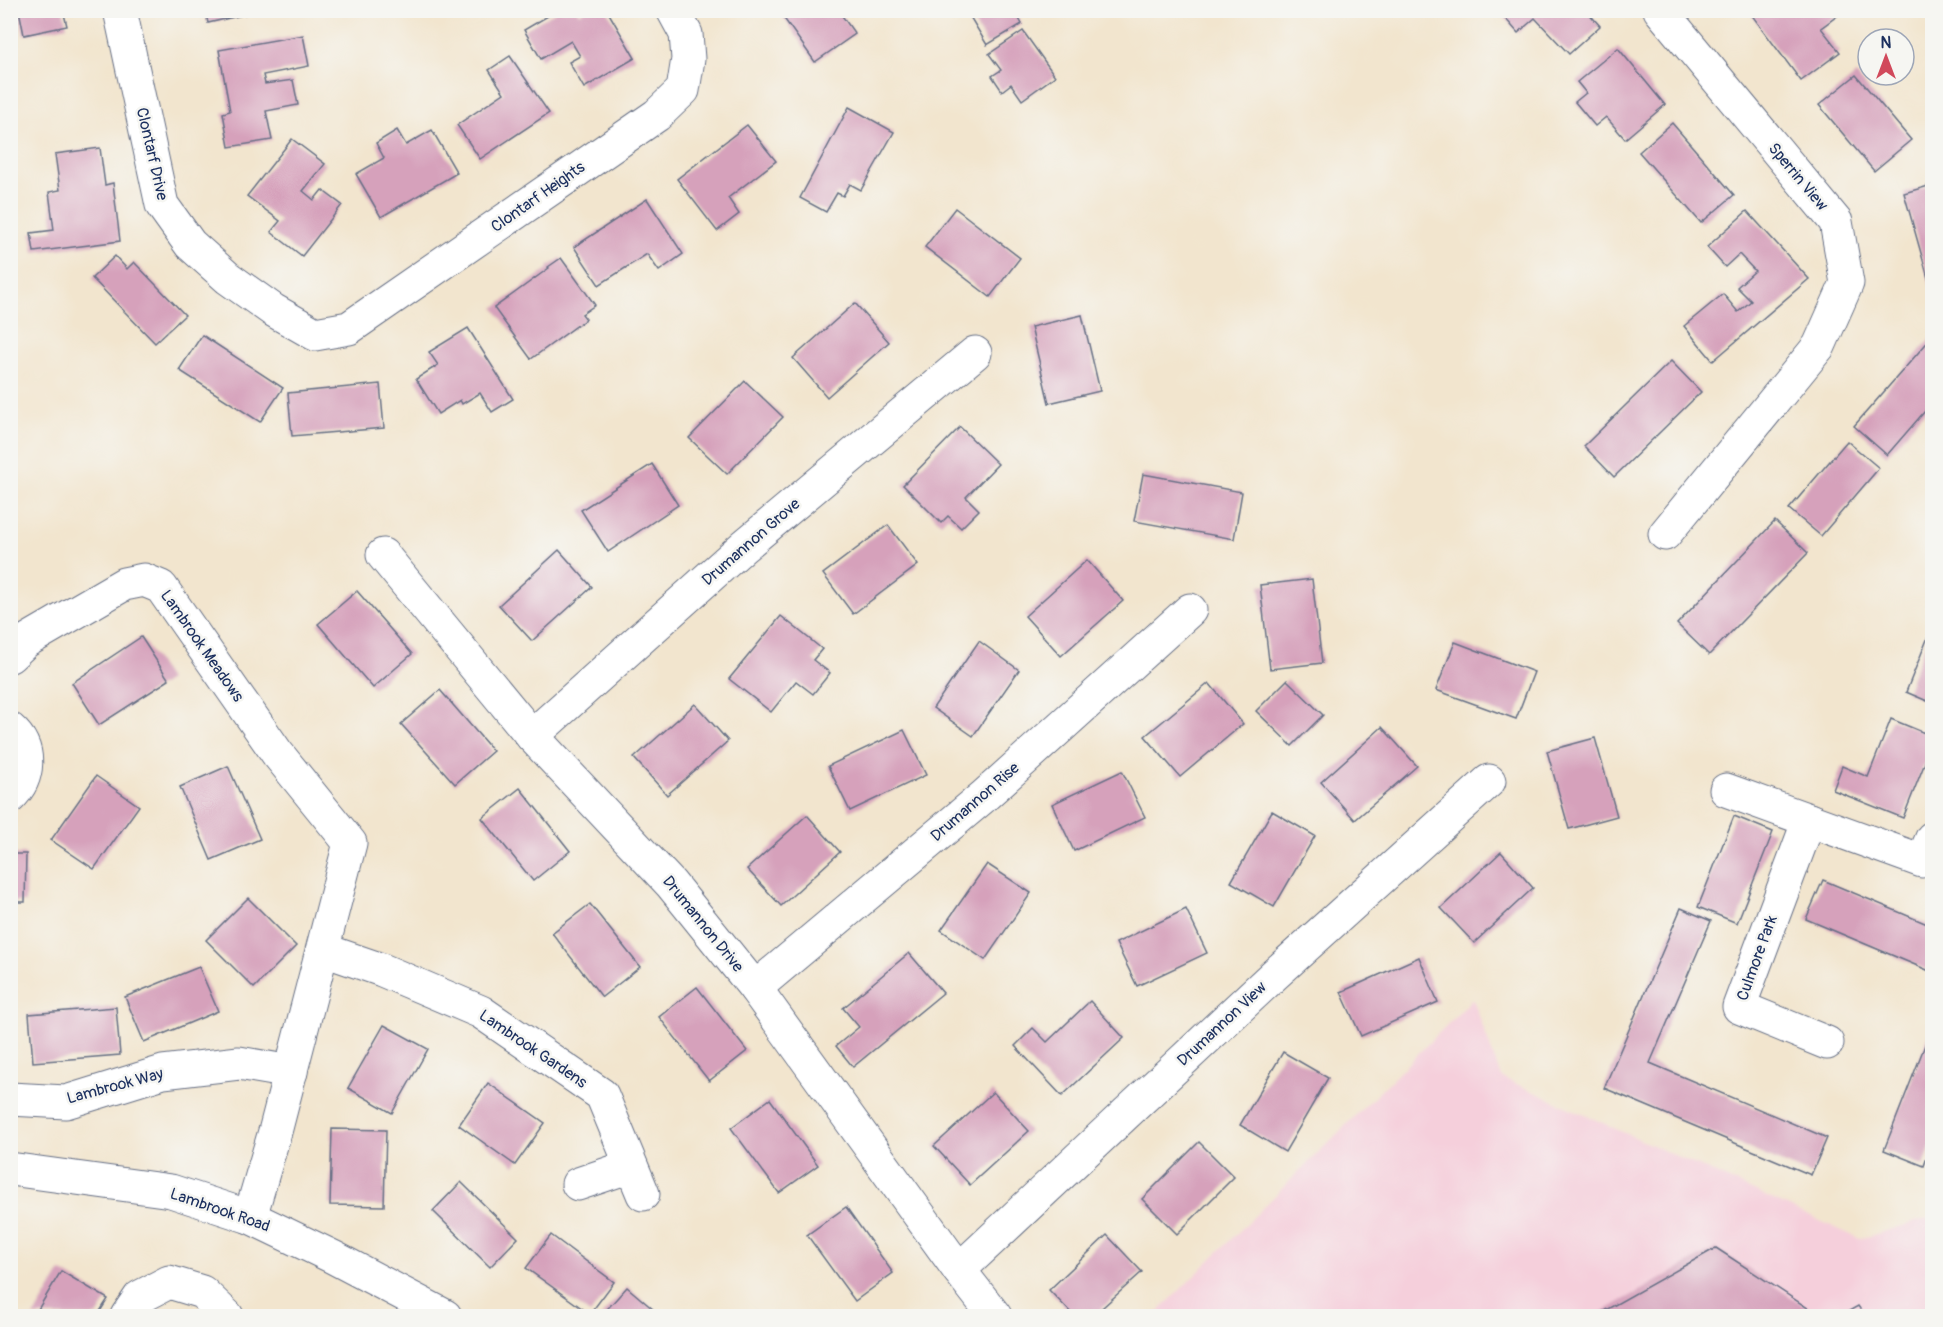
<svg xmlns="http://www.w3.org/2000/svg" width="1943" height="1327" font-family="Pangolin,sans-serif">
<style>
.built{fill:#f5cfdb}
.building{fill:#d6a1bb}
.lines{fill:none;stroke-linecap:round;stroke-linejoin:round}
.minor-casing{stroke:#666f85;stroke-width:35}
.minor{stroke:#fff;stroke-width:33}
.labels{text-anchor:middle;dominant-baseline:central;stroke-width:5;stroke-linejoin:round;paint-order:stroke}
.street-label{font-size:16px;fill:#1b2f5e;stroke:#f6f6f2}
</style>
<rect width="100%" height="100%" fill="#f6f6f2"/>
<filter id="ink" filterUnits="userSpaceOnUse"><feTurbulence type="fractalNoise" baseFrequency=".0167" numOctaves="2"/><feDisplacementMap in="SourceGraphic" scale="12" xChannelSelector="R" yChannelSelector="G"/><feConvolveMatrix kernelMatrix="1 2 1 2 8 2 1 2 1" color-interpolation-filters="sRGB"/></filter>
<filter id="wash" filterUnits="userSpaceOnUse"><feTurbulence type="fractalNoise" baseFrequency=".008" numOctaves="4" result="noise"/><feDisplacementMap in="SourceGraphic" scale="24" xChannelSelector="R" yChannelSelector="G"/><feGaussianBlur stdDeviation="1.35" result="paint"/><feColorMatrix in="noise" values="0 0 0 0 0 0 0 0 0 0 0 0 0 0 0 0 0 1.4 0 .05"/><feComposite in="paint" operator="in"/></filter>
<g filter="url(#wash)">
<rect width="100%" height="100%" fill="#f2e5ce"/>
<polygon class="built" points="1473,999 1501,1077 1860,1239 1932,1217 1932,1316 1154,1316"/>
<g id="blocks">
<g class="building">
<polygon points="19,10 63,10 67,26 24,35"/>
<polygon points="205,10 260,10 260,11 208,23"/>
<polygon points="558,10 577,10 579,14 585,10 607,10 635,58 584,88 569,62 580,56 571,41 541,59 524,30"/>
<polygon points="778,10 838,10 855,34 815,62"/>
<polygon points="966,10 1014,10 1022,24 987,45"/>
<polygon points="1498,10 1586,10 1600,26 1569,54 1535,18 1518,33"/>
<polygon points="1748,10 1833,10 1837,16 1821,28 1840,52 1801,81"/>
<polygon points="1023,31 1055,76 1022,100 1011,84 1002,91 992,76 1001,70 989,54"/>
<polygon points="303,35 309,66 263,75 265,84 293,80 298,105 266,111 272,140 229,147 223,113 230,111 219,50"/>
<polygon points="1618,48 1665,105 1625,139 1606,117 1595,126 1575,102 1586,93 1577,82"/>
<polygon points="510,56 549,113 480,159 457,125 504,93 489,70"/>
<polygon points="1856,75 1911,140 1874,171 1819,105"/>
<polygon points="849,107 894,132 861,190 850,184 843,196 837,193 826,212 800,198"/>
<polygon points="1672,123 1734,195 1701,223 1639,152"/>
<polygon points="747,125 776,161 728,198 739,214 717,231 677,179"/>
<polygon points="397,130 406,145 432,130 457,173 381,217 356,174 384,158 376,143"/>
<polygon points="292,139 325,164 303,191 314,200 322,190 342,205 302,256 271,232 280,221 247,196"/>
<polygon points="100,148 105,185 113,183 120,241 34,252 31,233 54,230 49,192 60,190 55,154"/>
<polygon points="1932,185 1932,292 1904,193"/>
<polygon points="647,199 683,254 659,271 647,254 599,285 574,247"/>
<polygon points="955,208 1020,258 990,297 925,247"/>
<polygon points="1747,211 1809,279 1713,361 1684,326 1723,294 1738,312 1751,301 1737,287 1755,271 1739,254 1725,267 1707,247"/>
<polygon points="115,256 127,269 134,262 185,315 155,343 92,278"/>
<polygon points="561,258 595,305 582,314 586,319 531,359 494,308 549,268 548,267"/>
<polygon points="855,303 889,342 827,397 793,358"/>
<polygon points="1082,315 1100,391 1049,403 1031,327"/>
<polygon points="468,328 513,399 492,412 480,393 462,404 460,400 438,414 416,379 438,365 429,352"/>
<polygon points="202,335 283,388 260,422 179,370"/>
<polygon points="1932,337 1932,403 1887,455 1854,426"/>
<polygon points="1671,361 1701,392 1614,477 1584,446"/>
<polygon points="745,381 783,417 727,474 689,438"/>
<polygon points="380,384 384,428 292,436 288,393"/>
<polygon points="960,427 998,464 966,497 979,510 961,528 948,516 941,523 903,485"/>
<polygon points="1847,441 1879,468 1821,536 1789,509"/>
<polygon points="652,464 678,505 608,552 581,510"/>
<polygon points="1143,474 1242,492 1234,539 1134,521"/>
<polygon points="1775,521 1808,553 1709,655 1677,624"/>
<polygon points="888,525 918,565 853,614 823,574"/>
<polygon points="559,550 592,587 532,641 499,605"/>
<polygon points="1087,560 1123,601 1061,656 1025,616"/>
<polygon points="1312,579 1322,663 1270,669 1260,585"/>
<polygon points="357,591 412,654 373,688 318,624"/>
<polygon points="781,616 822,649 813,660 830,673 813,694 796,681 771,712 729,679"/>
<polygon points="1932,627 1932,703 1906,692"/>
<polygon points="141,637 169,680 99,725 72,683"/>
<polygon points="979,641 1019,670 973,736 933,708"/>
<polygon points="1455,642 1534,672 1516,719 1436,690"/>
<polygon points="1287,680 1323,715 1292,746 1256,711"/>
<polygon points="1209,683 1243,724 1180,777 1145,736"/>
<polygon points="440,690 493,751 455,784 401,724"/>
<polygon points="695,704 728,741 667,795 634,758"/>
<polygon points="1891,719 1932,736 1932,745 1903,818 1833,790 1842,766 1868,777"/>
<polygon points="1382,727 1417,766 1355,820 1321,782"/>
<polygon points="904,730 926,775 850,811 828,766"/>
<polygon points="1595,738 1617,816 1569,829 1547,751"/>
<polygon points="228,766 260,839 211,860 180,787"/>
<polygon points="1122,771 1145,817 1074,851 1052,804"/>
<polygon points="96,776 139,806 94,869 51,840"/>
<polygon points="520,788 570,851 533,881 482,818"/>
<polygon points="1272,811 1315,836 1274,907 1231,882"/>
<polygon points="807,815 840,852 781,906 747,869"/>
<polygon points="1734,816 1773,832 1737,923 1698,907"/>
<polygon points="1501,852 1533,888 1474,943 1441,908"/>
<polygon points="10,854 26,854 25,902 10,902"/>
<polygon points="987,864 1031,893 985,960 941,930"/>
<polygon points="1823,880 1932,926 1932,972 1806,919"/>
<polygon points="248,898 296,946 254,988 206,940"/>
<polygon points="590,904 640,967 602,997 552,933"/>
<polygon points="1681,908 1711,921 1650,1063 1827,1138 1811,1175 1604,1088"/>
<polygon points="1186,909 1207,953 1137,986 1116,943"/>
<polygon points="909,953 943,993 853,1067 836,1046 859,1027 843,1008"/>
<polygon points="1419,957 1438,1002 1361,1036 1341,992"/>
<polygon points="199,967 218,1011 144,1042 125,997"/>
<polygon points="697,987 747,1051 709,1081 659,1017"/>
<polygon points="1090,1001 1124,1038 1062,1096 1015,1046 1033,1028 1047,1042"/>
<polygon points="116,1007 120,1055 33,1062 29,1014"/>
<polygon points="384,1025 428,1049 392,1113 348,1088"/>
<polygon points="1932,1027 1932,1143 1924,1166 1884,1150"/>
<polygon points="1283,1052 1328,1078 1285,1152 1240,1125"/>
<polygon points="488,1083 545,1123 515,1165 459,1125"/>
<polygon points="993,1092 1029,1131 970,1185 934,1146"/>
<polygon points="770,1099 818,1165 779,1193 731,1128"/>
<polygon points="332,1129 386,1130 384,1206 330,1205"/>
<polygon points="1199,1142 1234,1177 1177,1234 1142,1199"/>
<polygon points="461,1182 518,1238 490,1267 433,1211"/>
<polygon points="846,1207 893,1273 855,1301 807,1235"/>
<polygon points="551,1235 614,1282 590,1314 526,1268"/>
<polygon points="1107,1235 1142,1272 1093,1316 1074,1316 1049,1290"/>
<polygon points="1716,1248 1820,1316 1595,1316"/>
<polygon points="61,1271 108,1299 97,1316 34,1316"/>
<polygon points="627,1287 661,1316 601,1316"/>
<polygon points="1858,1306 1865,1316 1840,1316"/>
</g>
</g>
</g>
<g filter="url(#ink)">
<use href="#blocks" fill-opacity="0" stroke="#666f85" stroke-width="1.5"/>
<g class="lines">
<defs>
<g id="minor">
<polyline points="120,10 162,205 190,244 228,278 273,310 315,334 349,328 657,115 683,90 688,59 686,34 673,10"/>
<polyline points="1660,10 1836,222 1847,283 1819,346 1665,534"/>
<polyline points="383,555 532,736 671,884 755,988 959,1270 995,1316"/>
<polyline points="10,656 26,641 124,584 144,580 161,587 277,753 350,843 276,1128 250,1217"/>
<path d="M10,729C32,748 30,778 10,797"/>
<polyline points="532,736 744,546 975,353"/>
<polyline points="1726,790 1922,861 1932,838"/>
<polyline points="1809,820 1739,1007 1827,1043"/>
<polyline points="324,950 382,970 481,1012 602,1095 643,1194"/>
<polyline points="755,988 983,797 1190,610"/>
<polyline points="10,1099 66,1102 163,1072 239,1063 291,1072"/>
<polyline points="10,1169 171,1191 250,1217 333,1257 445,1316"/>
<polyline points="578,1184 631,1166"/>
<polyline points="959,1270 1274,975 1489,781"/>
<polyline points="127,1316 140,1297 169,1282 202,1292 227,1316"/>
</g>
</defs>
<use href="#minor" class="minor-casing"/>
<use href="#minor" class="minor"/>
</g>
</g>
<g class="labels">
<g class="street-label">
<text transform="translate(152 154) rotate(77)">Clontarf Drive</text>
<text transform="translate(1798 177) rotate(50)">Sperrin View</text>
<text transform="translate(538 197) rotate(-35)">Clontarf Heights</text>
<text transform="translate(751 542) rotate(-41)">Drumannon Grove</text>
<text transform="translate(202 646) rotate(55)">Lambrook Meadows</text>
<text transform="translate(975 802) rotate(-41)">Drumannon Rise</text>
<text transform="translate(703 924) rotate(51)">Drumannon Drive</text>
<text transform="translate(1757 958) rotate(-70)">Culmore Park</text>
<text transform="translate(1222 1024) rotate(-43)">Drumannon View</text>
<text transform="translate(533 1049) rotate(34)">Lambrook Gardens</text>
<text transform="translate(115 1086) rotate(-15)">Lambrook Way</text>
<text transform="translate(220 1210) rotate(19)">Lambrook Road</text>
</g>
</g>
<rect width="1943" height="1327" fill="none" stroke="#f6f6f2" stroke-width="36"/>
<g transform="translate(1886 57)"><circle r="28" fill="#f6f6f2" stroke="#9ea6b7" stroke-width="1.5"/>
<path d="M0-4.5L10 22L0 15L-10 22Z" fill="#d1495b"/>
<text y="-9" font-size="16" font-weight="bold" text-anchor="middle" fill="#1b2f5e">N</text>
</g>
</svg>
